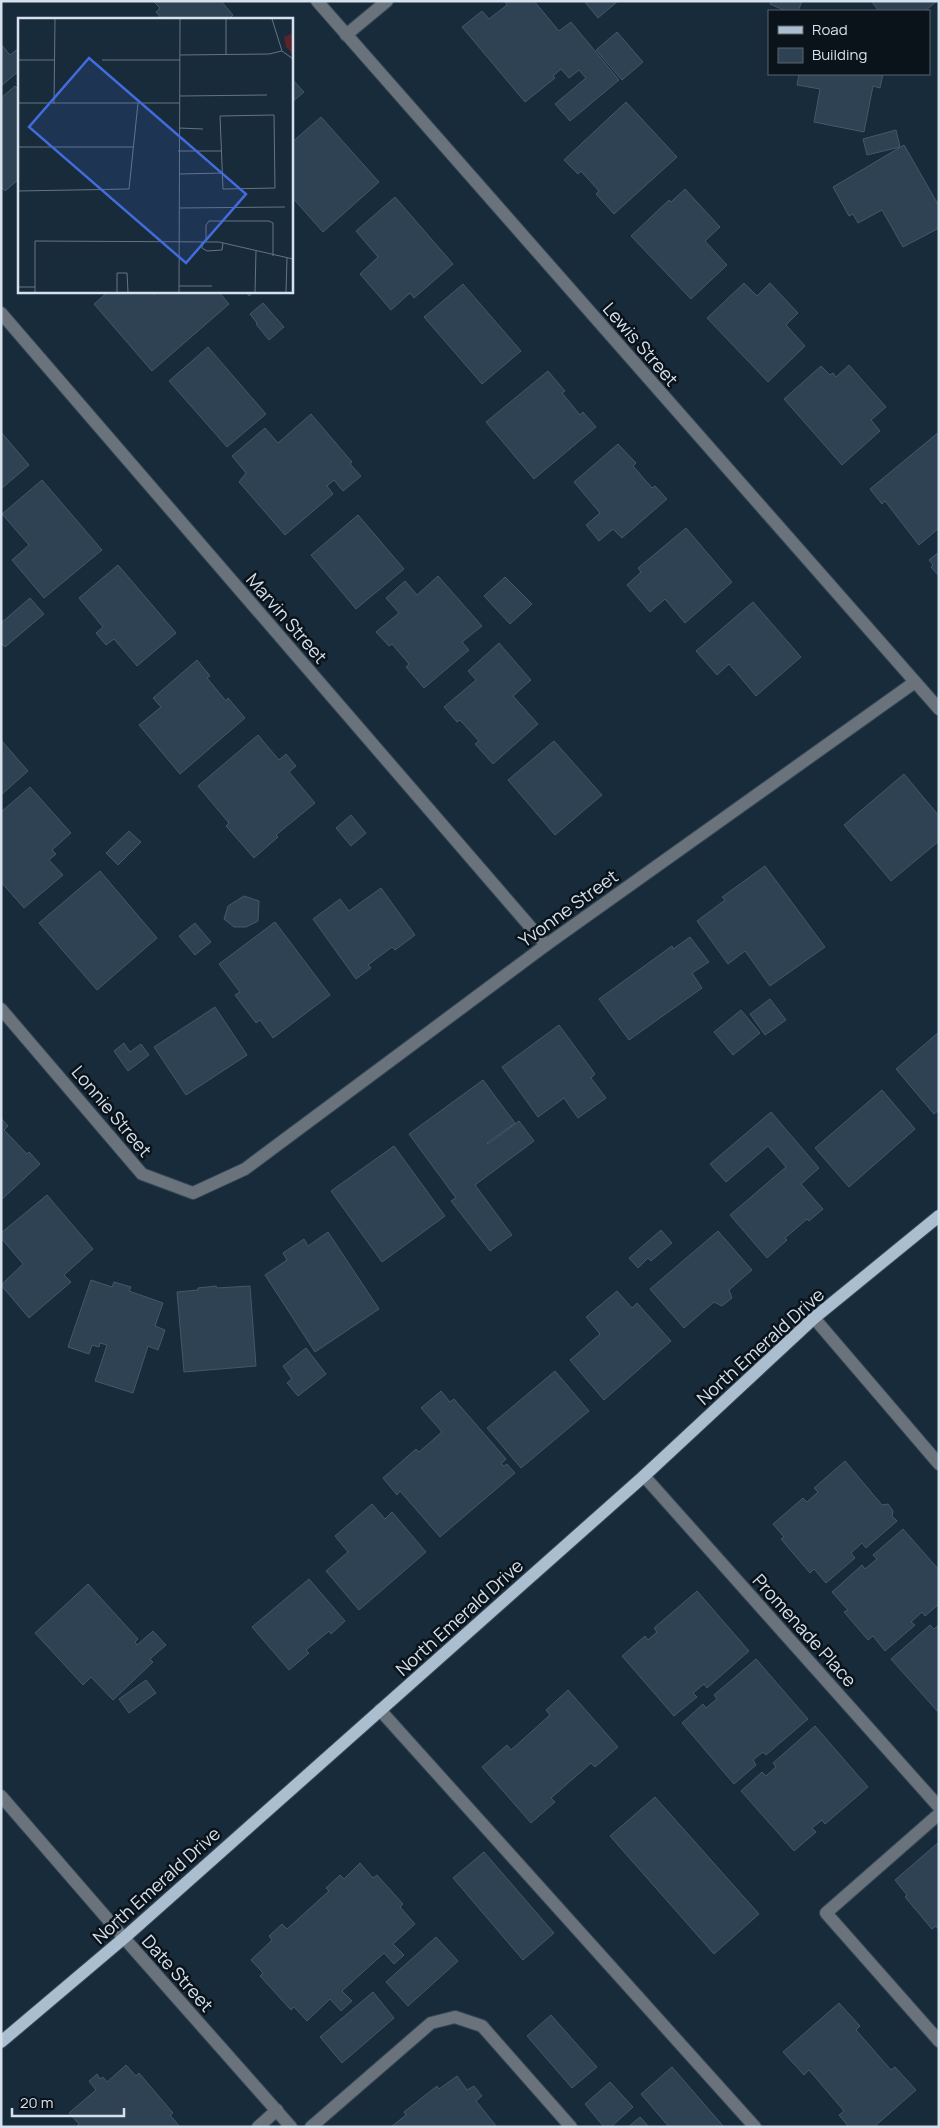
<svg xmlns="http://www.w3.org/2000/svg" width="940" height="2128" font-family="Manrope,sans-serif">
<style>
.building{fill:#2e4253;stroke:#43586a}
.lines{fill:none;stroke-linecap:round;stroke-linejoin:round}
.minor-casing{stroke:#364857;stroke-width:14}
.major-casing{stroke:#364857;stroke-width:14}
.minor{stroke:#6a737c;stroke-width:12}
.major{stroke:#aabecf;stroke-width:12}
.labels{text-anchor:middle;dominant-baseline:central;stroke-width:5;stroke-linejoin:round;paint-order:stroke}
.street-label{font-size:18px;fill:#d5e1ec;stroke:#0a121a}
.inset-road{fill:none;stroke:#647482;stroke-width:1}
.view{fill:#426bdc;fill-opacity:0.15;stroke:#426bdc;stroke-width:2.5}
.inset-edge{fill:none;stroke:#d5e1ec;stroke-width:2.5}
</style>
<rect width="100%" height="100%" fill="#182b3b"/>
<g class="building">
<polygon points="153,1 221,1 233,15 229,19 162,19 156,12 160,8"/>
<polygon points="504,1 534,1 559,31 571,22 619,80 570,121 555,104 586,78 579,70 569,78 561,69 553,76 555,78 525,102 462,27 482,11 489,19 507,5"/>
<polygon points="584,1 618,1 598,18"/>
<polygon points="771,1 802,1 798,11 786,11 770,4"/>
<polygon points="871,1 937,1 925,11 879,11"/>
<polygon points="617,32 643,62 622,80 596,50"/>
<polygon points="1,44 10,55 19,48 19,71 1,86"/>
<polygon points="799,74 883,74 880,88 873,86 864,132 814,122 820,89 797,85"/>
<polygon points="291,78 304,92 291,103"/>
<polygon points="15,86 19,90 19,179 5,191 1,187 1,98"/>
<polygon points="626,102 677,157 614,214 596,194 599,191 581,171 578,174 564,160"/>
<polygon points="321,117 379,182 323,232 291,196 291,143"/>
<polygon points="896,130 900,147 867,155 863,139"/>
<polygon points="904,145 939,206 939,228 903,247 882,210 858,223 853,214 849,216 833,187"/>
<polygon points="685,189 720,227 705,241 727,265 691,299 631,236 669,200 671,202"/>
<polygon points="395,197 453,264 414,298 410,293 391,310 360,274 378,257 356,231"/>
<polygon points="744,283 757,296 770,283 798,313 786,325 805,346 768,382 707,318"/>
<polygon points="463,284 521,351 482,384 424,317"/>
<polygon points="109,291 151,291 154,295 158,291 218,291 229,304 152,371 94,304"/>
<polygon points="245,291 255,291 249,296"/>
<polygon points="263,303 284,327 269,340 256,324 257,323 250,314"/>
<polygon points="208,347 266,414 227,447 169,381"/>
<polygon points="849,365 886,407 871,420 880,431 842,465 784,399 821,366 830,375 833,373 836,377"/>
<polygon points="548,371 565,391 562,393 580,415 583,412 596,427 534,479 486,422"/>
<polygon points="311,414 352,462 350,464 361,476 343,491 334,480 327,486 333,494 285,535 239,482 246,473 232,456 265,428 278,443"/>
<polygon points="1,432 29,465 1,489"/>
<polygon points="939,432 939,528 919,545 885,501 882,504 870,489"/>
<polygon points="618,444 636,463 633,466 652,488 655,486 667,499 622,538 613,529 599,541 586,525 600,513 574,482"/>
<polygon points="42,480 102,550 44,598 12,560 29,545 2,514"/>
<polygon points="358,515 404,569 356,609 311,555"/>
<polygon points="686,528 732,582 685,623 665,599 650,612 627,585 641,572 638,568"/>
<polygon points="939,552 939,576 931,567 933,565 929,560"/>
<polygon points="118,565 176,633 137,666 114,639 106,645 96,633 103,627 79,598"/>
<polygon points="438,576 482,626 462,642 469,650 424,688 406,667 409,664 392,644 389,646 376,632 399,613 386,598 405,581 417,595"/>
<polygon points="505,577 532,604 510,624 484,596"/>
<polygon points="30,598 44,614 5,647 1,643 1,623"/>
<polygon points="753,602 801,657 756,696 729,664 717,675 696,651"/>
<polygon points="499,643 531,680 513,696 538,724 493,764 475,744 479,741 460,720 457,722 444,707 476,680 468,671"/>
<polygon points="197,660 210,676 207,678 226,701 228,698 245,718 180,774 139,725 161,707 153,698"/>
<polygon points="258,735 279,760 286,754 296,766 289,772 315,803 276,835 278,837 254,858 226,826 229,823 198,786"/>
<polygon points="1,740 28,771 1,795"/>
<polygon points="554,741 602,795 555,835 508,780"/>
<polygon points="904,774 939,816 939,841 891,881 844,825"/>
<polygon points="30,787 71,833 52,850 56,854 49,860 63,875 24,908 1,882 1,812"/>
<polygon points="351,815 366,833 351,846 336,828"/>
<polygon points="129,831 141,842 118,865 106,853"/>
<polygon points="765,866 825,947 770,986 745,951 728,964 697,921 725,900 722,897"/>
<polygon points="100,871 157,938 97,990 39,923"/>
<polygon points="381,888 415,935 395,950 392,947 368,965 371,968 356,979 313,919 340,899 349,911"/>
<polygon points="244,896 259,901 258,921 246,927 234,927 224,919 228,906"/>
<polygon points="275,922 330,995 273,1038 260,1020 256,1023 235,995 240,992 219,964"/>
<polygon points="195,923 211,942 195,955 179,936"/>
<polygon points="690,937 709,962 692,973 702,988 629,1040 599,999 672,946 673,949"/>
<polygon points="770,999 786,1020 765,1035 750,1014"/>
<polygon points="215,1007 247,1055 186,1095 154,1047"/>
<polygon points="741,1010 760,1033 733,1055 714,1032"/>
<polygon points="559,1025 595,1074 591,1078 606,1098 578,1118 564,1098 538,1117 502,1067"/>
<polygon points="939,1032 939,1110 934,1114 896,1069"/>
<polygon points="124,1043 130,1052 141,1044 149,1055 128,1071 114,1051"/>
<polygon points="483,1080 515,1123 487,1143 488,1144 519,1121 534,1141 475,1185 512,1235 490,1251 451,1201 456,1198 409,1134"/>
<polygon points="882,1090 915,1129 849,1187 815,1148"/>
<polygon points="771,1112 819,1168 801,1184 823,1209 809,1221 807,1219 785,1238 787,1240 767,1258 730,1215 786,1167 768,1146 726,1182 710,1164"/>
<polygon points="1,1118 8,1126 4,1130 27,1154 29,1152 40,1164 1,1200"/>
<polygon points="394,1146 445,1216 382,1262 331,1191"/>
<polygon points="47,1195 93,1249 64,1275 71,1282 29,1318 1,1285 23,1264 1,1238 1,1233"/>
<polygon points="661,1230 672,1243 651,1261 648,1258 638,1268 629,1258"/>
<polygon points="718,1231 752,1270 729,1290 732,1298 722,1306 714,1302 684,1328 650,1289"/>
<polygon points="328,1232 379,1309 315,1352 265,1275 287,1260 283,1253 304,1239 308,1246"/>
<polygon points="91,1280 112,1287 114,1282 131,1287 129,1291 163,1303 155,1326 165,1330 158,1350 148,1346 133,1393 95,1381 107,1345 100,1343 99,1347 92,1345 89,1354 68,1347"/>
<polygon points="216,1286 217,1288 250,1286 256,1366 184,1372 177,1292 198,1290 198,1288"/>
<polygon points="617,1291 632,1308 637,1303 671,1341 604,1400 570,1360 600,1334 586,1317"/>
<polygon points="306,1348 326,1374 298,1396 287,1383 292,1379 283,1366"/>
<polygon points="555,1371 589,1411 521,1468 487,1428"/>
<polygon points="441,1391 450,1402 454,1399 506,1459 501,1464 504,1466 507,1464 515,1473 440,1537 400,1491 397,1495 383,1478 416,1449 419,1452 442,1432 421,1408"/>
<polygon points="845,1461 882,1505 888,1504 893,1511 892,1516 897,1521 866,1548 862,1543 851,1553 855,1558 826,1583 814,1569 810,1573 781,1539 784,1537 773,1524 803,1498 807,1502 818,1492 814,1488"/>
<polygon points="372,1504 385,1519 392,1512 426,1552 359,1610 326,1571 348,1552 335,1536"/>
<polygon points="903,1529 939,1570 939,1604 925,1616 922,1612 911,1622 915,1625 885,1651 873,1636 868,1640 844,1612 848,1610 832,1592 862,1565 865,1569 877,1559 873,1555"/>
<polygon points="309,1579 345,1621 331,1634 329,1631 306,1650 309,1653 289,1670 252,1627"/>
<polygon points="88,1584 138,1639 135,1642 137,1645 153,1631 166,1645 150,1659 153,1662 113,1700 91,1677 83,1685 35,1633"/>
<polygon points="697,1591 749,1651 707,1688 704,1684 693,1693 697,1697 674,1716 622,1656 645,1636 648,1640 657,1632 654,1628"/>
<polygon points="930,1625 934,1629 939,1625 939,1713 891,1659"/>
<polygon points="756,1659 808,1719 766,1755 763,1752 753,1760 756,1765 734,1784 682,1723 703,1704 706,1708 717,1699 714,1695"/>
<polygon points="146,1680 156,1693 129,1713 119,1699"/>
<polygon points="568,1690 618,1747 595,1767 591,1763 551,1798 555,1802 531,1823 482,1767 507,1745 511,1750 550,1715 546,1710"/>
<polygon points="815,1726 868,1787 825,1824 822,1820 812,1828 816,1832 794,1851 741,1791 762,1772 766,1776 776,1767 773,1763"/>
<polygon points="655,1797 759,1914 714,1954 610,1836"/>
<polygon points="939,1842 939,1930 936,1926 932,1929 905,1897 907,1895 895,1880"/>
<polygon points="484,1852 554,1933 523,1960 453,1878"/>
<polygon points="360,1863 373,1878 377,1875 403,1904 400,1907 415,1924 393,1944 404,1955 394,1964 384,1953 342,1991 352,2001 341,2011 330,1999 307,2021 294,2007 291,2010 260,1976 263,1973 251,1960 272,1940 269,1936 282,1924 287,1929 329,1891 326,1888 340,1875 344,1879"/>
<polygon points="436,1937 458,1961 408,2006 386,1982"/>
<polygon points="373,1992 394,2018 342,2063 320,2037"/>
<polygon points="839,2003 860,2026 856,2030 891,2070 895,2067 916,2090 874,2127 849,2127 839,2115 844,2111 809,2070 804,2075 783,2052"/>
<polygon points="551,2015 597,2067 572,2088 527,2036"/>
<polygon points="126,2065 136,2076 139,2073 173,2113 170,2115 180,2127 76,2127 79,2124 69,2113 96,2090 89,2081 97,2074 100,2079 103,2077 107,2082"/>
<polygon points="672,2067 724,2127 669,2127 641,2094"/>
<polygon points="457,2076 467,2090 474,2086 482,2096 476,2101 497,2127 391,2127 406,2115 404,2112 437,2086 439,2089"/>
<polygon points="610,2082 633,2107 611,2127 604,2127 585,2104"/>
<polygon points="640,2117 649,2127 628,2127"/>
</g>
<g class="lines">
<defs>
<g id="minor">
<polyline points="317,1 939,709"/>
<polyline points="346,35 387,1"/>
<polyline points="1,313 546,945"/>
<polyline points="1,1009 142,1174 193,1193 245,1169 546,945 915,682"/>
<polyline points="814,1318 939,1464"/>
<polyline points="644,1476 939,1807"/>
<polyline points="380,1710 755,2127"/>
<polyline points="1,1796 124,1938 291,2127"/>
<polyline points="939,1814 826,1913 939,2041"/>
<polyline points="258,2127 277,2110"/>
<polyline points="311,2127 431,2023 455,2017 482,2026 571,2127"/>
</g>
<polyline id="major" points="1,2042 124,1938 644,1476 814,1318 939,1216"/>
</defs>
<use href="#minor" class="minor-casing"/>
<use href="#major" class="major-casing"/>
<use href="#minor" class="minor"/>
<use href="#major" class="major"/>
</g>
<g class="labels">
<g class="street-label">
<text transform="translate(641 344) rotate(49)">Lewis Street</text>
<text transform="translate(287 618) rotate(49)">Marvin Street</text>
<text transform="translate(568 908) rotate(-36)">Yvonne Street</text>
<text transform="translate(112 1111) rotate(50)">Lonnie Street</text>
<text transform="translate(760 1346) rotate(-42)">North Emerald Drive</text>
<text transform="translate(459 1617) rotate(-42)">North Emerald Drive</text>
<text transform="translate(805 1630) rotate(48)">Promenade Place</text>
<text transform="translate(156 1885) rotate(-42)">North Emerald Drive</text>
<text transform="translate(178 1973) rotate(48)">Date Street</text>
</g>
</g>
<g transform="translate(18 18)">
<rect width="275" height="275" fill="#182b3b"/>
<path d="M275,15V36L268,29L266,19Z" fill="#5b232b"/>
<path class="inset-road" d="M254,1L264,33L275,41M162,37L251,36L264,33M208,37V1M0,42H37M84,42H162M162,78L249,77M0,85H162M36,86L37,1M256,97L257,170L205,171L202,98ZM161,110L185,111M0,129H116M160,133H204M161,156L205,155M0,173L111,171L120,85M161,190L267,189M184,224V230L189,233L204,232L205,225M188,224V207L191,203H251L255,205V238M161,268H194M0,269H17M17,274V223L201,224L275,241M99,274V255H109L110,274M161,274L162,1M237,274L238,233M268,274L269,240"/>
<path class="view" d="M71,40L228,176L168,245L11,109Z"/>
<rect width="275" height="275" class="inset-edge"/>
</g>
<rect width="940" height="2128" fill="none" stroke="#d5e1ec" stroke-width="5"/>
<rect x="768" y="10" width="162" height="65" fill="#0a121a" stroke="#5b656e"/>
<rect x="778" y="26" width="25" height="8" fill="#aabecf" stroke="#5b656e"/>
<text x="812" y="35" font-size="15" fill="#d5e1ec">Road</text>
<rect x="778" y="48" width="25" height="15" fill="#2e4253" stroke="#5b656e"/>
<text x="812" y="60" font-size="15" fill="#d5e1ec">Building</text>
<path d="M12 2108v8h112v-8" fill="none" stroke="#d5e1ec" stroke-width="2.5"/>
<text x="20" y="2108" font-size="15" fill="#d5e1ec" stroke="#0a121a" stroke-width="4" paint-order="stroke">20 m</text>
</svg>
